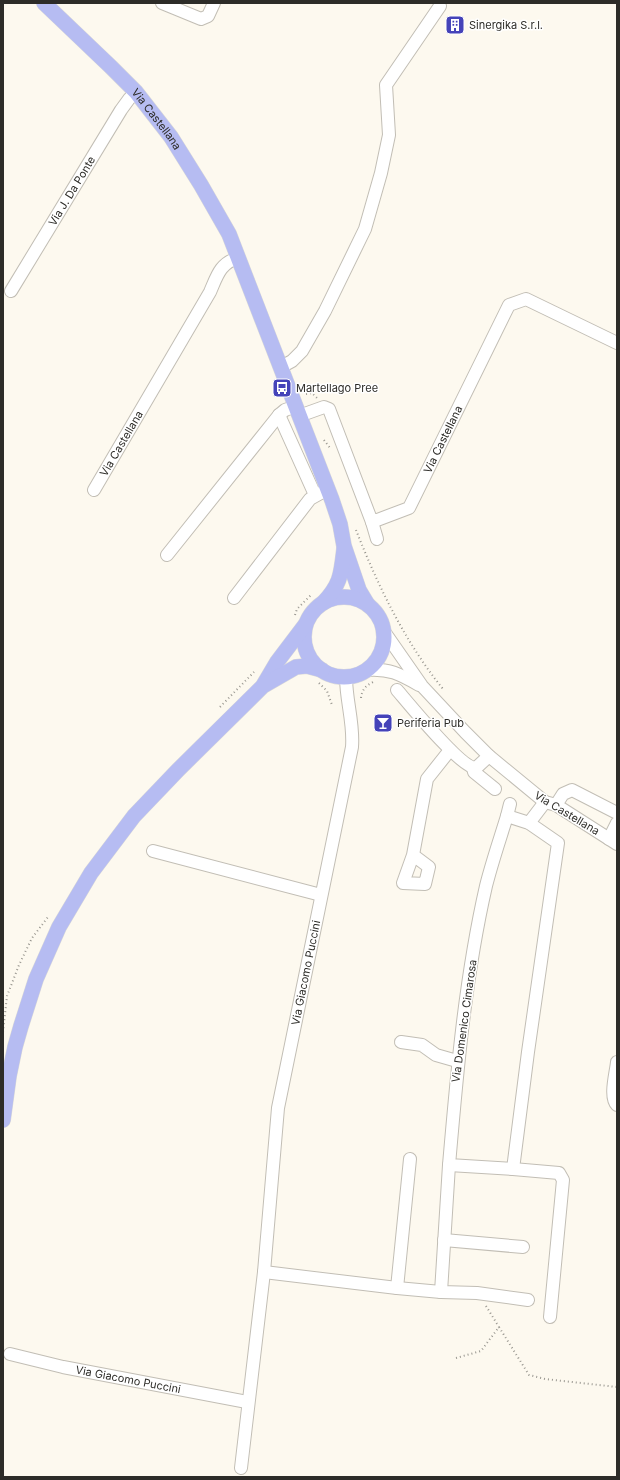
<svg xmlns="http://www.w3.org/2000/svg" width="620" height="1480" font-family="Inter,sans-serif">
<style>
.lines{fill:none;stroke-linecap:round;stroke-linejoin:round}
.minor-casing{stroke:#c2beb5;stroke-width:14}
.major-casing{stroke:#d9d9d8;stroke-width:16}
.path{stroke:#999790;stroke-width:2;stroke-dasharray:1 3;stroke-linecap:butt}
.minor{stroke:#fff;stroke-width:12}
.major{stroke:#b6bcf2;stroke-width:15}
.labels{text-anchor:middle;dominant-baseline:central;stroke-width:3;stroke-linejoin:round;paint-order:stroke}
.poi-label{font-size:11px;fill:#2d2c28;stroke:#fff;text-anchor:start}
.street-label{font-size:11px;fill:#2d2c28;stroke:#fff}
</style>
<rect width="100%" height="100%" fill="#fdf9ef"/>
<g class="lines">
<defs>
<g id="minor">
<polyline points="162,3 201,19 208,16 214,3"/>
<path id="s1" d="M11,291L121,110L129,99L136,92"/>
<polyline points="281,367 292,361 302,351 325,311 365,229 381,173 389,135 386,85 440,6"/>
<polyline points="279,415 315,495"/>
<path id="s2" d="M299,416L324,407L329,409L372,522L409,508L509,305L526,299L617,343"/>
<path id="s3" d="M94,490L210,292C217,276 220,263 238,258"/>
<polyline points="372,522 377,539"/>
<polyline points="167,555 279,415 285,410 296,406"/>
<polyline points="234,598 310,499 328,489"/>
<polyline points="383,630 422,686 465,732 489,756 545,802 556,805 617,844"/>
<path d="M366,670C389,668 400,674 419,685"/>
<path d="M397,690C409,704 461,768 476,768L489,756"/>
<polyline points="473,768 474,772 495,789"/>
<polyline points="556,805 563,794 572,790 617,813"/>
<path d="M507,816L529,823L558,843L528,1052L513,1169L449,1165C457,1072 465,978 486,886C492,862 500,839 507,816Z"/>
<polyline points="507,816 510,804"/>
<polyline points="529,823 545,802"/>
<polyline points="609,839 617,823"/>
<polyline points="153,851 321,895"/>
<polyline points="413,855 429,867 425,884 403,883 413,855 427,779 450,750"/>
<polyline points="401,1042 422,1045 436,1055 457,1061"/>
<path d="M617,1062C616,1073 609,1097 617,1105"/>
<polyline points="513,1169 559,1173 563,1180 550,1317"/>
<polyline points="444,1240 523,1247"/>
<polyline points="264,1272 397,1288 441,1292 477,1293 528,1300"/>
<polyline points="397,1288 410,1159"/>
<polyline points="441,1292 449,1165"/>
<path id="s4" d="M10,1354L63,1367L247,1402"/>
<path id="s5" d="M241,1468L264,1272L278,1108L352,747C354,723 346,701 346,677"/>
</g>
<g id="major">
<path id="s6" d="M44,3L111,67L136,92L171,137L201,185L229,234L332,500L340,524L344,546L359,590L368,605"/>
<circle cx="344" cy="637" r="40"/>
<path d="M323,603C341,584 341,574 344,549"/>
<polyline points="264,684 277,662 305,625"/>
<polyline points="3,1120 9,1076 15,1047 21,1026 36,979 59,927 91,873 134,816 178,770 263,686 296,667 307,666 322,670"/>
</g>
</defs>
<use href="#minor" class="minor-casing"/>
<use href="#major" class="major-casing"/>
<g class="path">
<polyline points="306,394 312,393 317,398"/>
<polyline points="324,440 330,448"/>
<path d="M356,530C378,586 405,642 443,689"/>
<polyline points="295,615 297,609 312,594"/>
<polyline points="319,683 327,691 332,705"/>
<path d="M361,698C362,690 365,686 373,682"/>
<polyline points="220,707 254,672"/>
<polyline points="3,1032 7,996 19,965 32,938 48,917"/>
<polyline points="486,1306 499,1327"/>
<polyline points="456,1358 481,1351 499,1327 529,1375 545,1379 617,1387"/>
</g>
<use href="#minor" class="minor"/>
<use href="#major" class="major"/>
</g>
<defs>
<symbol id="building-square" viewBox="-11 -11 22 22"><rect x="-9" y="-9" width="18" height="18" rx="4" fill="#4543b9" stroke="#fff"/><path d="M-4-6H4V6H1V3H-1V6H-4ZM-2.5-4.3h1.7v1.8h-1.7ZM.8-4.3h1.7v1.8H.8ZM-2.5-1h1.7V.8h-1.7ZM.8-1h1.7V.8H.8Z" fill="#fff"/></symbol>
<symbol id="bus-square" viewBox="-11 -11 22 22"><rect x="-9" y="-9" width="18" height="18" rx="4" fill="#4543b9" stroke="#fff"/><path d="M-5-6H5V4H4V6H2V4H-2V6H-4V4H-5ZM-3.5-4V0h7V-4ZM-3.5 1.2v1.5H-2V1.2ZM2 1.2v1.5H3.5V1.2Z" fill="#fff"/></symbol>
<symbol id="bar-square" viewBox="-11 -11 22 22"><rect x="-9" y="-9" width="18" height="18" rx="4" fill="#4543b9" stroke="#fff"/><path d="M-6-5H6L.8 .8V4.5H3.5V6h-7V4.5H-.8V.8Z" fill="#fff"/></symbol>
</defs>
<g fill-rule="evenodd">
<use href="#building-square" x="444" y="14" width="22" height="22"/>
<use href="#bus-square" x="271" y="377" width="22" height="22"/>
<use href="#bar-square" x="372" y="712" width="22" height="22"/>
</g>
<g class="labels">
<g class="poi-label">
<text x="469" y="25">Sinergika S.r.l.</text>
<text x="296" y="388">Martellago Pree</text>
<text x="397" y="723">Periferia Pub</text>
</g>
<g class="street-label">
<text stroke="none"><textPath href="#s6" startOffset="162">Via Castellana</textPath></text>
<text stroke="none"><textPath href="#s1" startOffset="117">Via J. Da Ponte</textPath></text>
<text stroke="none"><textPath href="#s2" startOffset="269">Via Castellana</textPath></text>
<text stroke="none"><textPath href="#s3" startOffset="54">Via Castellana</textPath></text>
<text transform="translate(567 813) rotate(31)">Via Castellana</text>
<text stroke="none"><textPath href="#s5" startOffset="500">Via Giacomo Puccini</textPath></text>
<text transform="translate(464 1021) rotate(-82)">Via Domenico Cimarosa</text>
<text stroke="none"><textPath href="#s4" startOffset="121">Via Giacomo Puccini</textPath></text>
</g>
</g>
<rect width="620" height="1480" fill="none" stroke="#2d2c28" stroke-width="8"/>
</svg>
